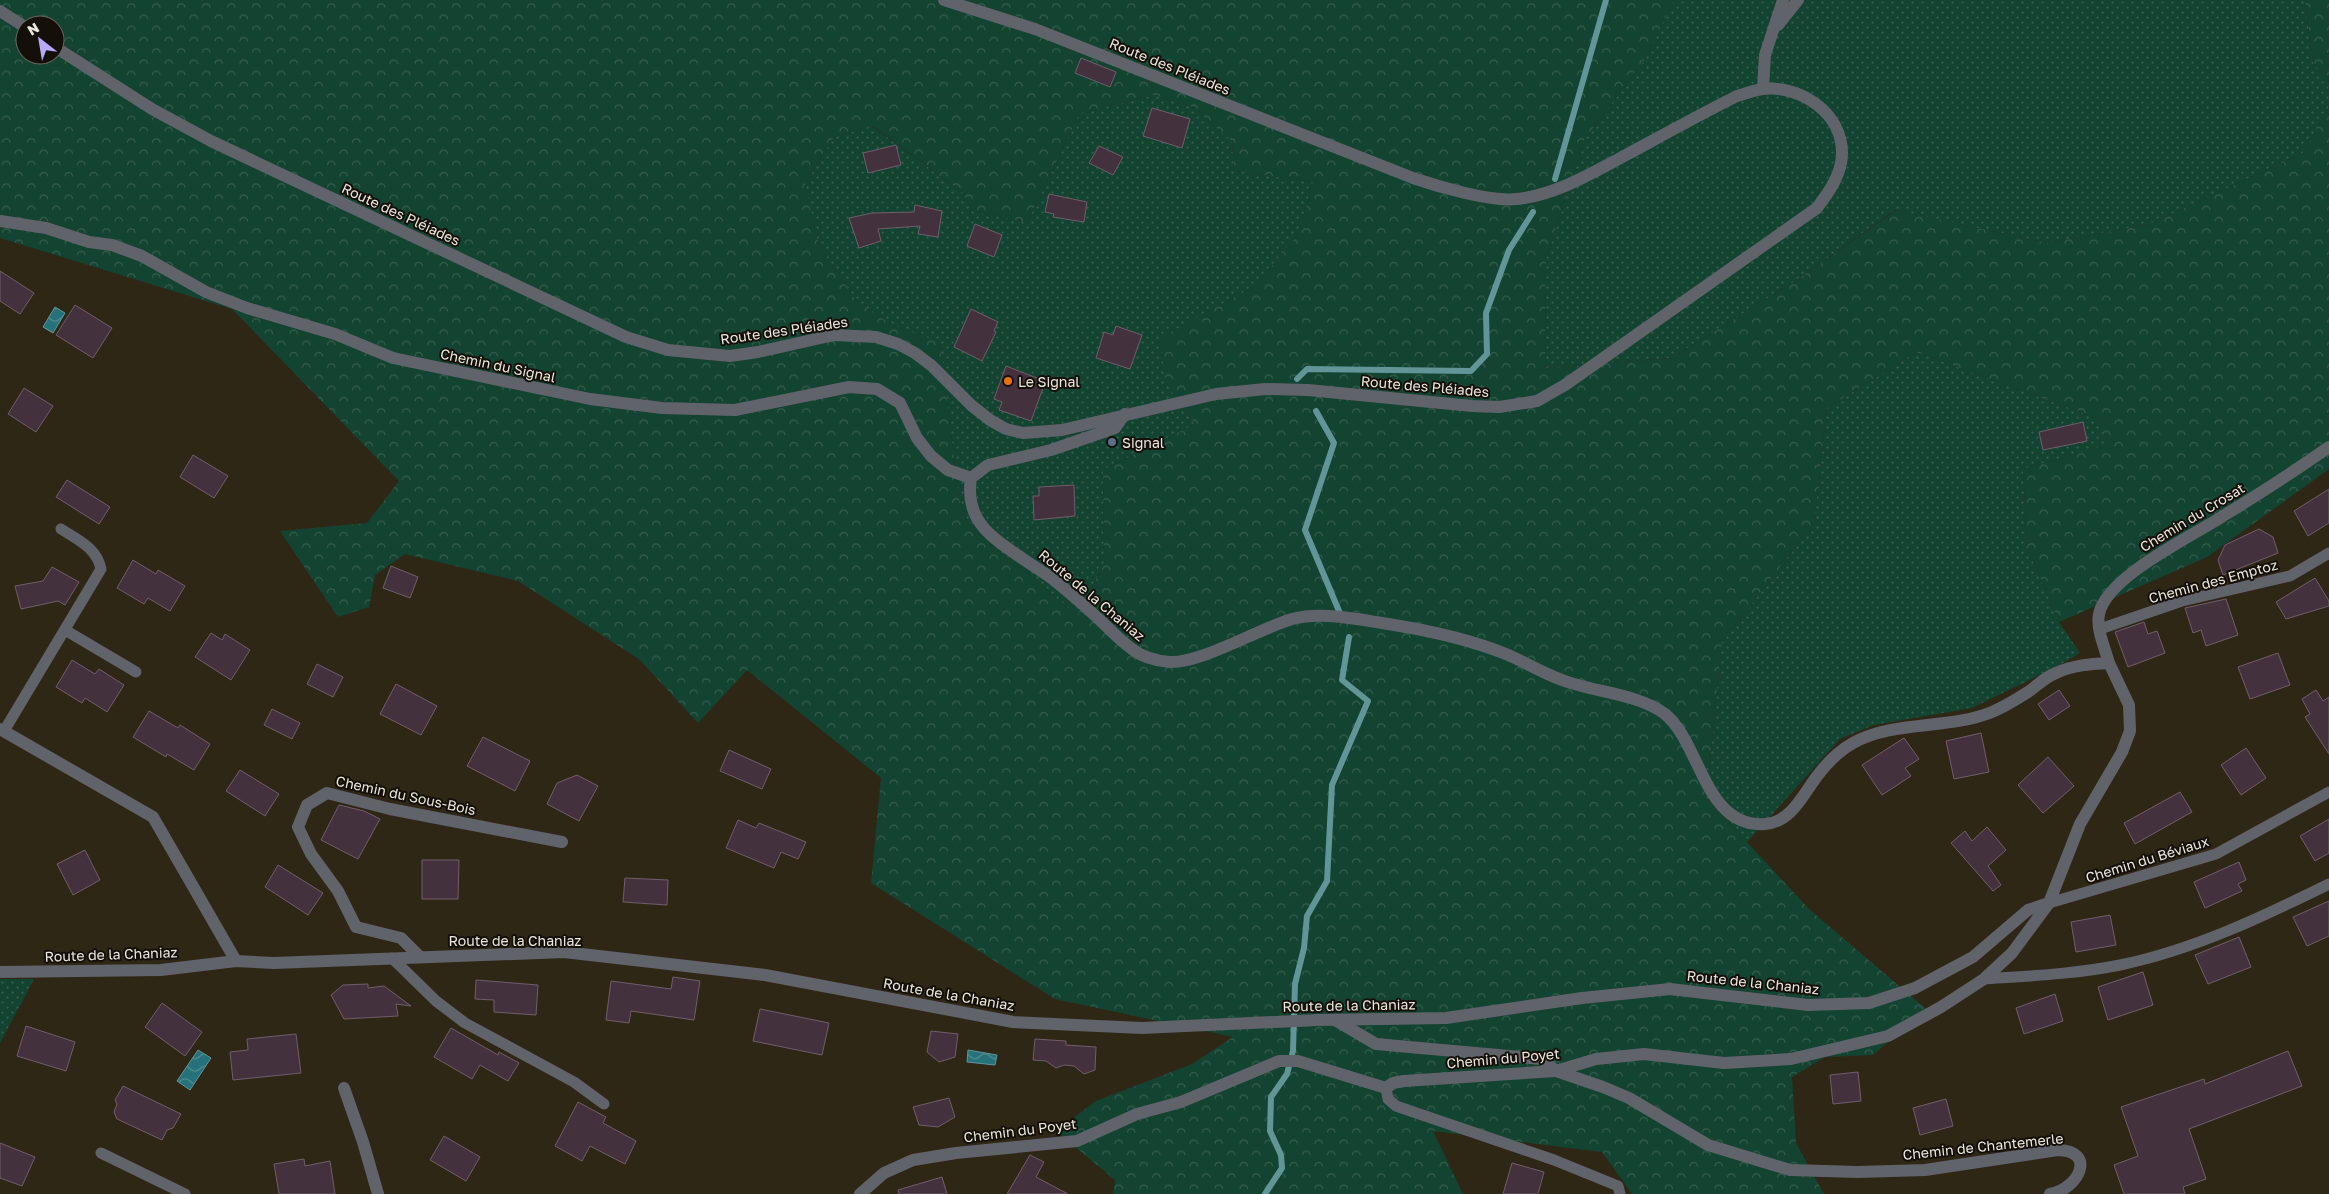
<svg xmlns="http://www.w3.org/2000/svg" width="2329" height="1194" font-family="'Golos Text',sans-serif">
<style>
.grass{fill:url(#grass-dots)}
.forest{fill:url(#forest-crowns);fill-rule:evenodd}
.water{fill:url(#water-waves);stroke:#619598}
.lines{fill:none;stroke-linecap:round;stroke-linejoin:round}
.stream{stroke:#619598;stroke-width:6}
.building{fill:#43323d;stroke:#705e6a}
.service{stroke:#61636b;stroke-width:11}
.minor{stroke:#61636b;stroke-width:12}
.tertiary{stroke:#61636b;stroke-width:12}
.food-dot{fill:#e8710a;stroke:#141009;stroke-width:2}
.service-dot{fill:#5c6f8a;stroke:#141009;stroke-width:2}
.labels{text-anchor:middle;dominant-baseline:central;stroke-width:4;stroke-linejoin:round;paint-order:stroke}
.street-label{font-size:14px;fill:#ede8de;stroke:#141009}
.poi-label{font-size:14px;fill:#ede8de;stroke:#141009;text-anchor:start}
</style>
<defs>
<pattern id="grass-dots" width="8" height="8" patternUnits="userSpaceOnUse" patternTransform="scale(1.25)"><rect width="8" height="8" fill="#134331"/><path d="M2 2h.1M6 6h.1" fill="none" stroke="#365e4e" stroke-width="1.8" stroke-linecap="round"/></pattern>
<pattern id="forest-crowns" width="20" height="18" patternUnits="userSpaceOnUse" patternTransform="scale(1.25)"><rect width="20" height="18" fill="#134331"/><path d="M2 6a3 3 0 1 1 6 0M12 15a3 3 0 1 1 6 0" fill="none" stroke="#365e4e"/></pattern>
<pattern id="water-waves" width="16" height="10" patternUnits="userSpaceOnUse" patternTransform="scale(1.25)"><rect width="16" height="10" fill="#25727a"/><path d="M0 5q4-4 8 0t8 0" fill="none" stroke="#508d93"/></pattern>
</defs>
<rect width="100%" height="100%" fill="#2f2716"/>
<g class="grass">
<polygon points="1674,0 2305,0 2313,62 2329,82 2329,107 2303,153 2150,224 2047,243 1895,210 1797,280 1672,358 1545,368 1546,259 1584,140 1645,59"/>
<polygon points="1154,95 1191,106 1232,141 1234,171 1313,182 1299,233 1255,286 1161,338 1166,383 1195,424 1103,470 1104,564 1077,615 968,525 959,499 940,343 894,326 858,303 819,246 805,184 834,137 872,126 962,192 973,211 1027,222 1080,113"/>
<polygon points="1916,352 2097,418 2107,445 2023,469 2027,547 2059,622 2080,653 2058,666 1972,708 1874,725 1840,739 1747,842 1706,798 1722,642 1814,523 1827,408"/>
<polygon points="0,979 34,979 0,1043"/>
</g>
<g class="forest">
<path d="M0,0H1674L1645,59L1584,140L1546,259L1545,368L1672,358L1797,280L1896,210L2047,243L2150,224L2303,153L2329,107V469L2207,557L2059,622L2027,547L2023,469L2106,445L2097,418L1916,352L1827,408L1814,523L1722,642L1706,798L1809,909L1926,1009L1873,1055L1825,1057L1792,1077L1796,1143L1824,1194H1632L1602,1152L1433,1131L1463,1194H1113L1115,1180L1056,1131L1096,1101L1192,1064L1233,1037L1055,999L871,883L881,778L747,670L698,723L639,659L518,581L405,554L375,575L369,607L338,617L280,531L367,523L399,481L232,309L0,238ZM25,25H55V55H25ZM1154,95L1191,106L1232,141L1234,171L1313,182L1299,233L1255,286L1160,338L1166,383L1195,424L1103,470L1104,564L1077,615L968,525L959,499L940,342L894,326L858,303L819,246L805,184L834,137L873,126L962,192L973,211L1027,222L1080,113Z"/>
<polygon points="2305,0 2329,0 2329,82 2313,62"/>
</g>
<g class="water">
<polygon points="55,307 65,313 53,333 43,327"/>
<polygon points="198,1050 211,1058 190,1090 177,1081"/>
<polygon points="968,1050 997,1055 995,1065 967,1062"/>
</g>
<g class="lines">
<g class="stream">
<polyline points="1555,179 1606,0"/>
<polyline points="1297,379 1307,369 1471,371 1487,354 1486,313 1509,250 1533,212"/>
<polyline points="1316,411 1334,443 1305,530 1339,611"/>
<polyline points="1265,1194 1282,1168 1281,1155 1270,1131 1271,1097 1287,1074 1293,1051 1295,984 1304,948 1307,916 1327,881 1332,785 1368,701 1342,680 1349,637"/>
</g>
</g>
<g class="building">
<polygon points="1081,58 1116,72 1110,87 1075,73"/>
<polygon points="1152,108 1190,119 1182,148 1143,136"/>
<polygon points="896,145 901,165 868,173 863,153"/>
<polygon points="1099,146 1123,157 1113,175 1089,163"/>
<polygon points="1049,194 1087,202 1084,222 1053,217 1054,214 1045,212"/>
<polygon points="915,205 942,211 938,237 918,234 920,226 878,229 881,241 859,248 849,218 872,213 914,212"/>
<polygon points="975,224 1002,235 994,257 967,246"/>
<polygon points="0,271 34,293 20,314 0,301"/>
<polygon points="75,305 112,328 93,358 56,335"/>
<polygon points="971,309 998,322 994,331 996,332 982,361 954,347"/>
<polygon points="1116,326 1142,335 1130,369 1096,358 1104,332 1113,335"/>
<polygon points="1006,366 1042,380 1040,387 1043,388 1031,421 999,410 1002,402 994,399"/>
<polygon points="24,388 53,406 36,432 8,414"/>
<polygon points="2083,422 2087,441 2043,450 2039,432"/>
<polygon points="193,455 228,476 214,498 180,477"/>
<polygon points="67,480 110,507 99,524 56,497"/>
<polygon points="1074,485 1075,516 1034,520 1033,496 1039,496 1039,487"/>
<polygon points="2329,489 2329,523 2308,536 2294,511"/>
<polygon points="2259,529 2273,537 2278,553 2223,575 2218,560 2225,545"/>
<polygon points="133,560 156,574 158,570 185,586 170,611 148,598 144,604 117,588"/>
<polygon points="391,566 418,577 410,598 383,588"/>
<polygon points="52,567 79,582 65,605 58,601 21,609 15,586 43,581"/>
<polygon points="2315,578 2329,601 2329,606 2286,619 2276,602"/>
<polygon points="2226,599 2238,635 2206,646 2201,630 2193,633 2185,608"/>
<polygon points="2144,622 2148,634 2157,631 2165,653 2128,667 2115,632"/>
<polygon points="211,633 222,640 225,634 250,650 231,680 195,657"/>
<polygon points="2278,653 2290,685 2250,699 2238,667"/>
<polygon points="72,660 95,674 99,669 124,685 107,712 85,698 82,703 56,687"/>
<polygon points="317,664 343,677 333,697 307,684"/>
<polygon points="396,684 437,706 421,735 380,714"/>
<polygon points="2059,690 2070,706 2049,720 2038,704"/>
<polygon points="2316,690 2323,701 2329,697 2329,754 2305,717 2310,714 2302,699"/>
<polygon points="272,709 300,723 292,739 264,725"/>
<polygon points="149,711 178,728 180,725 210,744 194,770 167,754 166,757 133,737"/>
<polygon points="1981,733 1989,772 1954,779 1946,741"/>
<polygon points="483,737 530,761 515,791 467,766"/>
<polygon points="1904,738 1919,759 1905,768 1911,776 1882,795 1862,765"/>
<polygon points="2246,748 2266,778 2241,795 2221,765"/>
<polygon points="729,750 771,769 762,789 720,771"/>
<polygon points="2048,757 2074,786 2043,813 2018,785"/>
<polygon points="240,770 279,794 265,816 226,791"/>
<polygon points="577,775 598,786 579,821 547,804 557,783"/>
<polygon points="2180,792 2192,812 2135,844 2124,823"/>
<polygon points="339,805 364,811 380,819 358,859 321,840"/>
<polygon points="2329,819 2329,853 2315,861 2300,836"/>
<polygon points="738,820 756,828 759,823 806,842 798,859 781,852 774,868 726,848"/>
<polygon points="1987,827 2006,850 1988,866 2001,885 1993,891 1951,843 1965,831 1972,841"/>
<polygon points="85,850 100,880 73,895 57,864"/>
<polygon points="422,860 459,860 458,899 422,899"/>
<polygon points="2239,862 2246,880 2238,884 2242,891 2205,908 2194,882"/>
<polygon points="278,865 323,893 308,915 265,887"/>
<polygon points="625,878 668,880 667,905 623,902"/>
<polygon points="2329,901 2329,936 2307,946 2293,917"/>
<polygon points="2110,915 2116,945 2076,952 2071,922"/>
<polygon points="2239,937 2251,967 2208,984 2195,955"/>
<polygon points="2143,972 2153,1005 2108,1020 2098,987"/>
<polygon points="673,977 700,981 694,1020 631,1011 629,1023 606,1020 611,981 671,989"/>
<polygon points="476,980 538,985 536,1015 494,1012 494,1000 475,999"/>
<polygon points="368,984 368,988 384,986 411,1006 396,1004 398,1016 344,1019 331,995 343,985"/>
<polygon points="2055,994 2063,1021 2024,1034 2016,1008"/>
<polygon points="162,1003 202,1032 185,1056 145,1027"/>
<polygon points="760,1009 829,1023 822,1055 753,1041"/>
<polygon points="26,1026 75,1042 66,1071 17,1056"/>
<polygon points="451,1028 498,1055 499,1052 519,1063 508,1081 480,1065 472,1079 434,1057"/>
<polygon points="931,1031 958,1034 955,1057 939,1062 927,1052"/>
<polygon points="296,1034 301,1073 233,1080 230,1052 248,1050 247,1039"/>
<polygon points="1035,1039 1066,1041 1066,1045 1096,1047 1095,1070 1084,1074 1074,1066 1064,1065 1056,1068 1046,1061 1033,1060"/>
<polygon points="2288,1051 2302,1086 2189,1129 2206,1179 2183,1187 2185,1194 2124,1194 2114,1165 2138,1156 2121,1107 2204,1079 2205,1084"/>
<polygon points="1858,1072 1861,1101 1833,1104 1830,1075"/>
<polygon points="123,1086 181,1114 173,1128 167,1130 162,1140 117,1119 114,1112 117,1104 115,1100"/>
<polygon points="949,1098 955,1117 938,1127 919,1125 913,1107"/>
<polygon points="1946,1099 1953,1126 1920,1135 1913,1108"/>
<polygon points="578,1102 606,1117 603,1123 636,1141 625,1164 590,1146 582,1161 555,1146"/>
<polygon points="444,1136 480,1157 466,1181 430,1160"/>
<polygon points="0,1143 35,1157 22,1186 0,1178"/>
<polygon points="1030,1155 1044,1162 1036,1177 1068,1194 1007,1194"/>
<polygon points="304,1159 305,1166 330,1161 335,1194 279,1194 274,1164"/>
<polygon points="1512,1163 1544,1172 1538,1194 1503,1194"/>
<polygon points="942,1177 947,1194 899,1194 898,1190"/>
</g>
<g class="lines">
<g class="service">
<polyline points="2100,629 2182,601 2290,576 2329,553"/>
<polyline points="65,630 136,672"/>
<path d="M4,731L101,569C97,548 78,540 61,529"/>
<polyline points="2049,903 2216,854 2329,792"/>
<polyline points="392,958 436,1001 465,1023 574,1082 604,1104"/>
<path d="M1984,979C2029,976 2076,974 2120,965C2193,950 2262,917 2329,884"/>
<polyline points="1386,1088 1388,1099 1396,1106 1554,1160 1618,1186 1620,1194"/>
<polyline points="101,1153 185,1194"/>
</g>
<g class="minor">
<polyline points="1778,25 1798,0"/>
<polyline points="1763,89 1765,55 1783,0"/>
<polyline points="0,221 46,228 89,242 112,245 142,256 206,292 247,308 335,334 393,358 590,399 662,408 735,410 849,387 877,389 900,403 917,438 931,456 948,470 971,478"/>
<path d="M2109,663C2105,648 2096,629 2099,614C2107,576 2193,536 2223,516C2259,494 2295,471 2329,447"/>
<polyline points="0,729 153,817 236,961"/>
<polyline points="419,956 401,938 356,927 338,891 311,854 298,827 307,805 327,793 390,809 562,842"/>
<path d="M0,972L161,970L236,961L274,963L564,952L765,975L1013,1022L1142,1028L1318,1020L1446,1018L1582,998L1670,989L1808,1005L1869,1003L1915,988L1973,957L2028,910L2049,903L2080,824L2122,752L2130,731L2129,705L2109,663C2091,664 2073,665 2056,673C2045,677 2037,686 2028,692C2017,699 2004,707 1992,712C1948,730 1894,720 1853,743C1839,751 1827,763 1818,775C1803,794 1792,822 1765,824C1704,828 1701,743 1665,714C1639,694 1593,692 1562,680C1542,673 1525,662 1506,654C1471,640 1431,631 1394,625C1363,620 1323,611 1292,619C1258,629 1202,663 1170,662C1157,661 1142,657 1132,649C1121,641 1111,631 1102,622C1085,606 1068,591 1050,577C1032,564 997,544 984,528C971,513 968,497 971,478L988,465L1051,450L1115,428L1125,414"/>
<path d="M1335,1020L1376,1044L1542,1059L1556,1071L1603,1087L1629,1098L1708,1145L1790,1170L1858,1172L1925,1170L2058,1150C2097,1151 2079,1189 2050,1194"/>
<polyline points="344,1088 363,1142 378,1194"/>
<polyline points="860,1194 884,1173 913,1160 956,1153 1077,1141 1137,1114 1181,1102 1279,1061 1298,1061 1386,1088 1393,1083 1404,1081 1556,1071 1596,1059 1644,1054 1724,1063 1791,1059 1888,1036 1941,1007 1984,979 2012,953 2049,903"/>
</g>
<g class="tertiary">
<polyline points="0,11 25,27"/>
<path d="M55,47L152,109L211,141L626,337L668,350L730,356L758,352L834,335L876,337L898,344L915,353L932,366L971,405L990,420L1006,429L1023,433L1062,430L1216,394L1265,389L1308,390L1472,406L1499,407L1537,401L1565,385L1817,208C1829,192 1842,174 1842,153C1842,113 1801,85 1763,89C1754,90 1745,94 1737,96C1699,115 1663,135 1626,155C1592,173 1556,195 1517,199C1491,202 1439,187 1413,178L1035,29L944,0"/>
</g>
</g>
<circle class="food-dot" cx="1008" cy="381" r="5"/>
<circle class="service-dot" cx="1112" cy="442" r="5"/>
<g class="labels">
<g class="street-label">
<text transform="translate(1170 66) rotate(22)">Route des Pléiades</text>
<text transform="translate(401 214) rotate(25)">Route des Pléiades</text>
<text transform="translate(784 330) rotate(-8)">Route des Pléiades</text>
<text transform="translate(498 365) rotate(12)">Chemin du Signal</text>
<text transform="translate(1425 386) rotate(5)">Route des Pléiades</text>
<text transform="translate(2192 517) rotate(-31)">Chemin du Crosat</text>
<text transform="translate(2213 581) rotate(-15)">Chemin des Emptoz</text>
<text transform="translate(1092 595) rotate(40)">Route de la Chaniaz</text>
<text transform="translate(406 795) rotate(12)">Chemin du Sous-Bois</text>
<text transform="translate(2147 859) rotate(-17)">Chemin du Béviaux</text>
<text x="515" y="940">Route de la Chaniaz</text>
<text transform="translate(111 954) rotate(-2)">Route de la Chaniaz</text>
<text transform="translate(1753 982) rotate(6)">Route de la Chaniaz</text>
<text transform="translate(949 994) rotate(10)">Route de la Chaniaz</text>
<text transform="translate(1349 1005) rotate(-1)">Route de la Chaniaz</text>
<text transform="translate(1503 1058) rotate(-5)">Chemin du Poyet</text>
<text transform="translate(1020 1130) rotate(-7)">Chemin du Poyet</text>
<text transform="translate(1983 1146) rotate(-6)">Chemin de Chantemerle</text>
</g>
<g class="poi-label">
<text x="1018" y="381">Le Signal</text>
<text x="1122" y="442">Signal</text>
</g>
</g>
<g transform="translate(40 40) rotate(329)"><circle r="24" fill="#141009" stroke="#6b665e"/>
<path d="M0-4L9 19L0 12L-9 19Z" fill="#b7abf8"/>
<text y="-8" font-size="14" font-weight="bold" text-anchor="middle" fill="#ede8de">N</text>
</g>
</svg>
